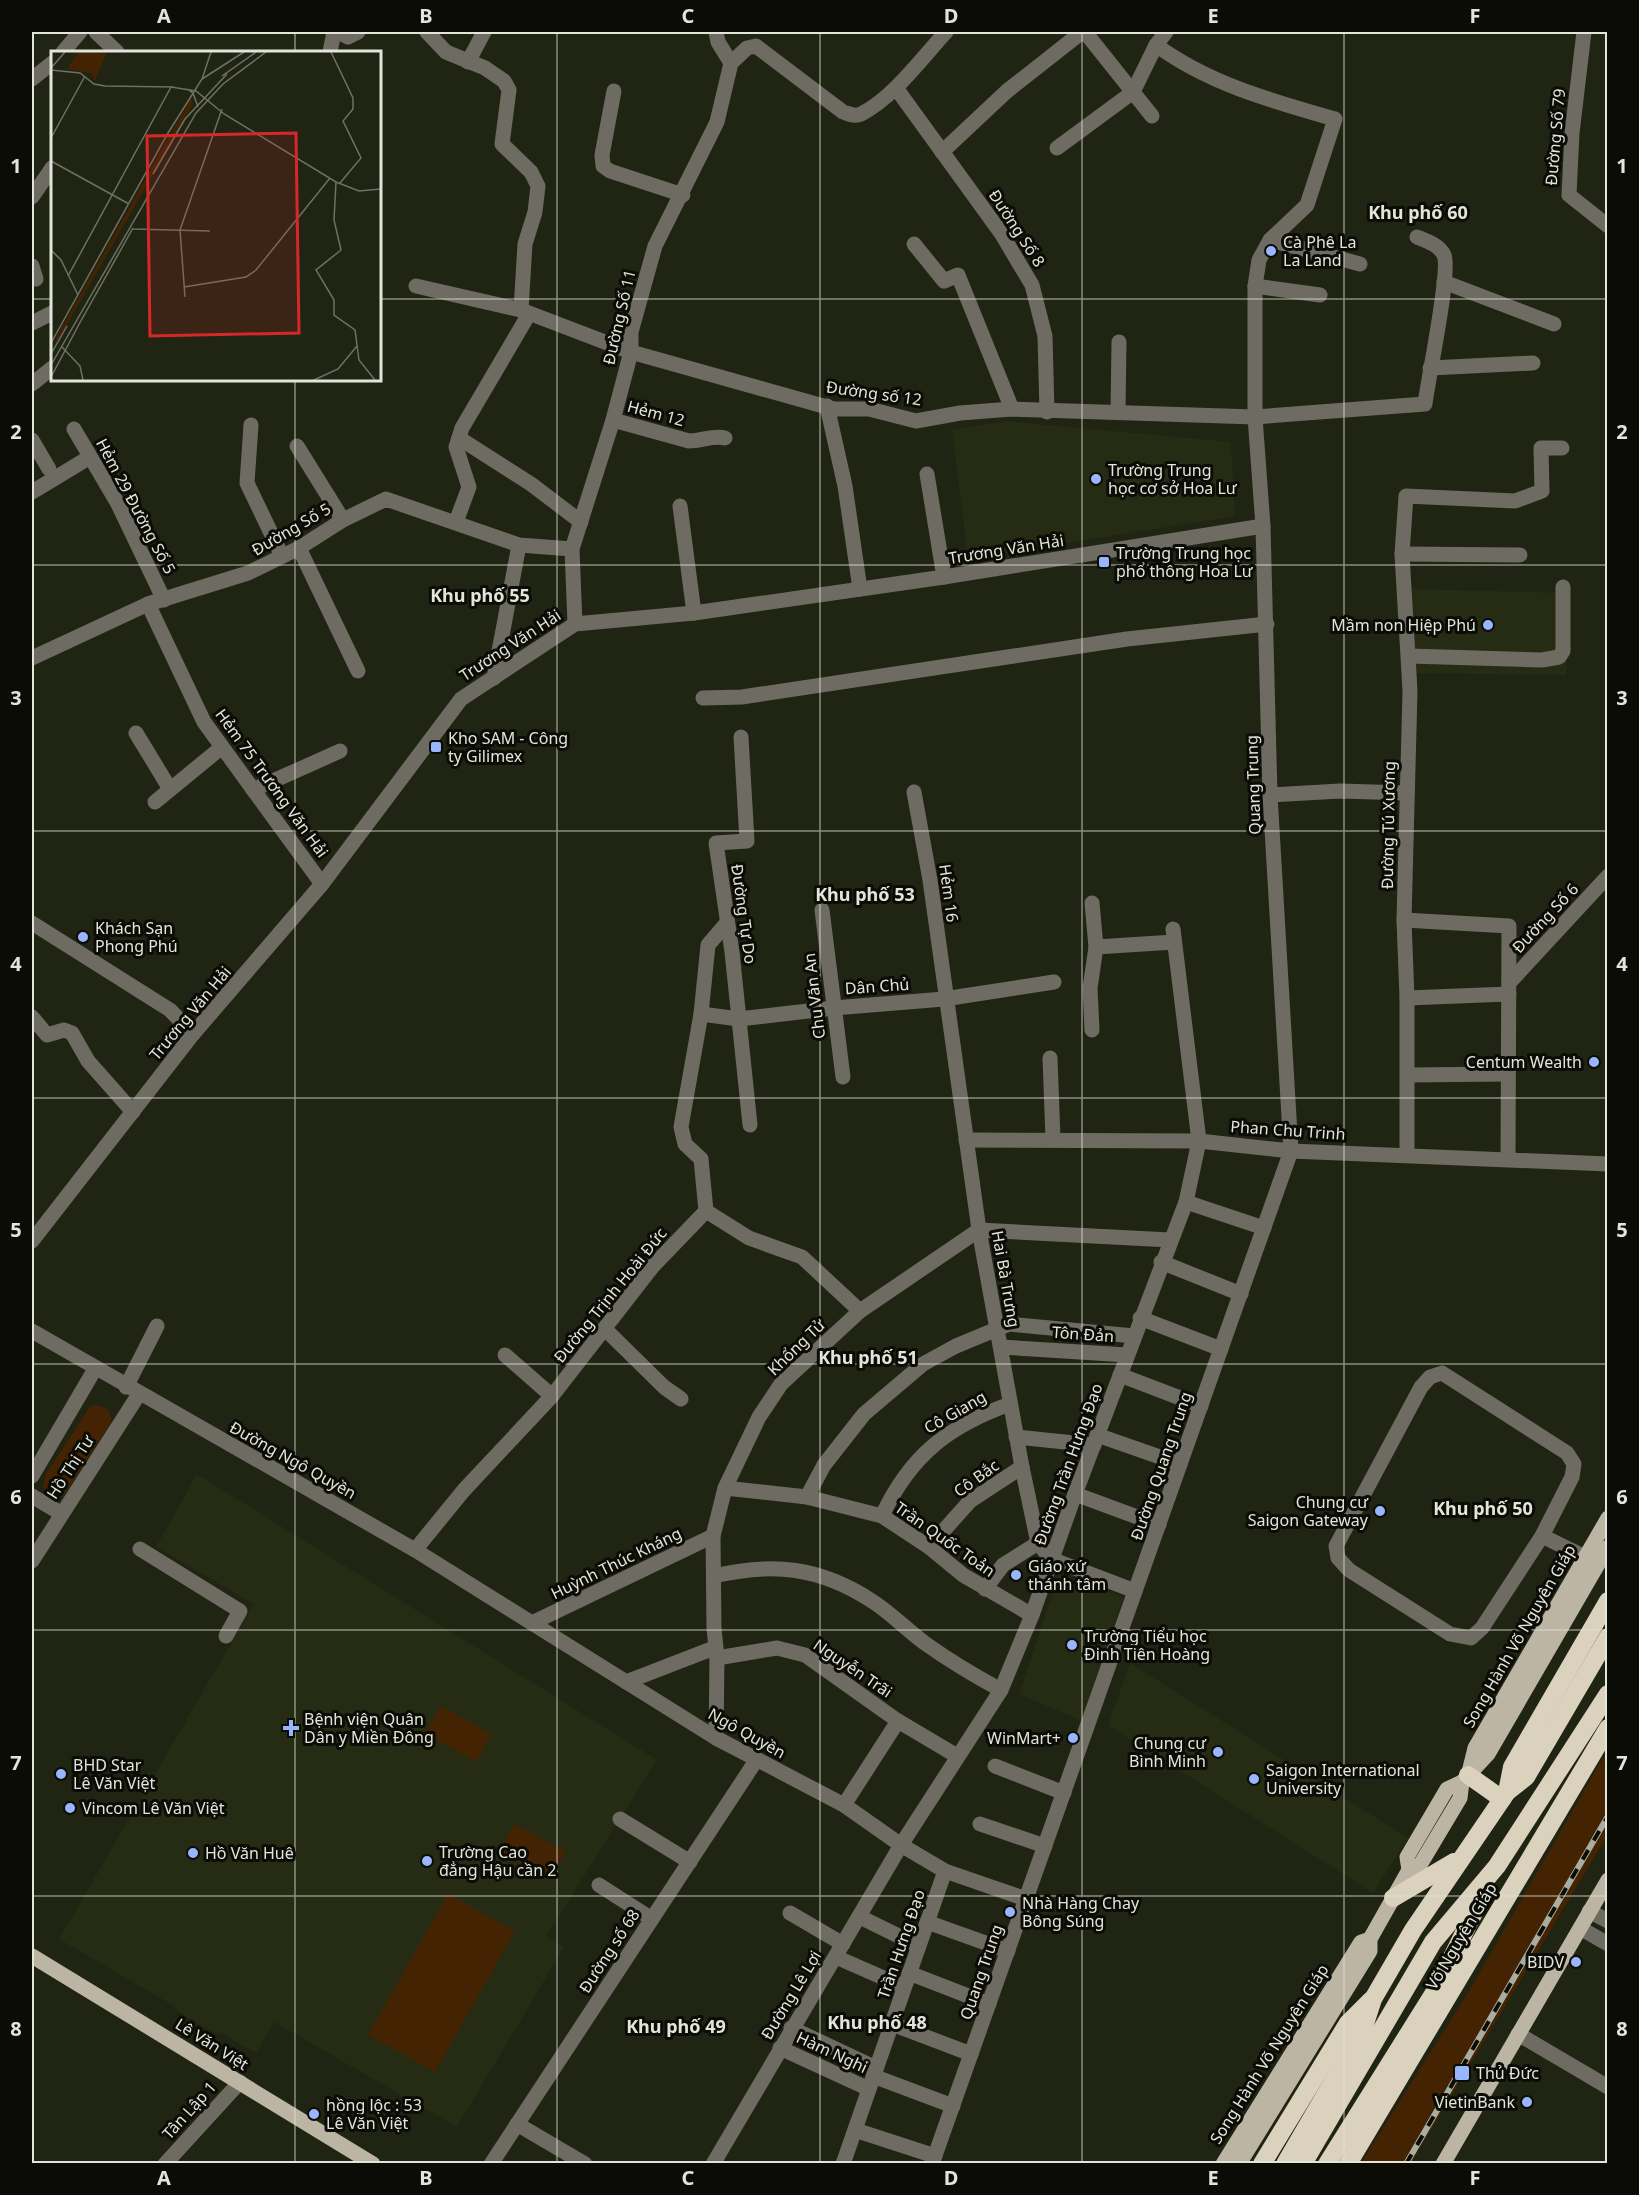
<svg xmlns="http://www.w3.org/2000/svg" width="1639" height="2195" font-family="'Noto Sans',sans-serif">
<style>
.built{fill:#262c14}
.green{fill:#442303}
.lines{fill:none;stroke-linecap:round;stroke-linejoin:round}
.minor{stroke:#6e6b62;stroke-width:15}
.major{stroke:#bcb5a3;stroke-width:15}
.highway{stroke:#dad2bd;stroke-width:18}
.rail-casing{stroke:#a9ada0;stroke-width:6}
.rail{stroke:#0b0c06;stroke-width:4;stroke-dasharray:11;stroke-linecap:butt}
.grid{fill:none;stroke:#e2e5da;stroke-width:1.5;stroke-opacity:0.55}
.poi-dot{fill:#99b5fd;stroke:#0b0c06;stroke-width:2}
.labels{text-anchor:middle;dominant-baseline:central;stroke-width:6;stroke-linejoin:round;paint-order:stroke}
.street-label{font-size:16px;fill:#e2e5da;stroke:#0b0c06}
.poi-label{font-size:16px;fill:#e2e5da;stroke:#0b0c06;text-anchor:start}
.neighbourhood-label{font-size:18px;font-weight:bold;fill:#e2e5da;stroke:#0b0c06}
.inset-road{fill:none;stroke:#6e7163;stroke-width:1.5}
.view{fill:#d62828;fill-opacity:0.15;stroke:#d62828;stroke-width:3}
.inset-edge{fill:none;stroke:#e2e5da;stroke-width:3}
.neatline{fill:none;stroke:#e2e5da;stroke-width:2}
.grid-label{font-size:20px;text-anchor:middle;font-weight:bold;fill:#e2e5da}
</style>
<rect width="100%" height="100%" fill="#202413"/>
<g class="built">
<polygon points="1006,421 1231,442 1235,516 968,559 952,430"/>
<polygon points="1409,589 1569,593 1566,675 1410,673"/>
<polygon points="197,1474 657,1760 547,1935 564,1947 457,2127 274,2022 256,2053 219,2032 217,2034 174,2009 174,2006 59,1939 254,1604 156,1547"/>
<polygon points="1059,1575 1123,1597 1084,1722 1019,1694"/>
<polygon points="1130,1663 1408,1838 1373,1893 1108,1725"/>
</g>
<g class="green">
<path d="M95,1405L108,1409L112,1421L64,1495C55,1498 48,1495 43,1487L45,1476L89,1408Z"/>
<polygon points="441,1706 491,1734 476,1762 425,1733"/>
<polygon points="1607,1751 1607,1836 1411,2163 1361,2163 1469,1991"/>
<polygon points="515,1824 566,1852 550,1880 498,1852"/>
<polygon points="448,1894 515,1931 435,2072 368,2035"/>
</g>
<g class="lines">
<g class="minor">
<polyline points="96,32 117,52"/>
<polyline points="338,32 348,37 358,32"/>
<path d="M427,32L446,52L485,68L504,81L509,90L502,144L531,172L538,186L535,212L525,244L521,310L631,352L834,409H869L916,421L960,413L1012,409L1255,417L1425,404C1428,379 1451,271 1444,255C1439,245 1427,241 1417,237"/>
<polyline points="1085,32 1152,116"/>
<polyline points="1584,32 1572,133 1569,195 1608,226"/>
<polyline points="63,52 80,32"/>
<polyline points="330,52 334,32"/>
<polyline points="468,62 484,32"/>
<path d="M731,63L747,48L756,46L843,112C849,114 855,117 861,114C893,98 922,58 946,32"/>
<polyline points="32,79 52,63"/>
<polyline points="896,88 1001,233 1032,285 1045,336 1047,412"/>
<polyline points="614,91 602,155 603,166 610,171 683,195"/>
<polyline points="1057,148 1133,92 1156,45"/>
<polyline points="942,152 1007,91 1082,32"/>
<polyline points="32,197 52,168"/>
<polyline points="1270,240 1360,264"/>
<polyline points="914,244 944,281 958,275 1012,409"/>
<polyline points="32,266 36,279"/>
<polyline points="1444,282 1554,324"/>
<polyline points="416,286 521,310"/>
<polyline points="1255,286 1320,295"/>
<polyline points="32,323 52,313"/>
<polyline points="1430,368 1533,363"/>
<polyline points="32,384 52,368"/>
<polyline points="827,406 845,486 860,589"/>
<polyline points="1118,412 1119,342"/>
<path d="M613,420L689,441C703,441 712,435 725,438"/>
<polyline points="251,425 247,483 282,556"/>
<polyline points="74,429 118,504 164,600"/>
<polyline points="459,438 531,484 581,522"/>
<polyline points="32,440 49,469"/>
<polyline points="297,446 343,520"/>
<polyline points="927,474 944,577"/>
<polyline points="32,492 90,457"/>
<polyline points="680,506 694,613"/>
<polyline points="456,522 469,487 456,447 462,428 529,314"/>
<polyline points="299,548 358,671"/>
<polyline points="1402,554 1520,555"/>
<polyline points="148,604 204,722 322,884"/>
<polyline points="575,624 572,549 613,420 631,352 631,332 655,246 717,122 731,63 718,42 716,32"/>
<polyline points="1409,656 1542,660 1559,657 1563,651 1563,587"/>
<polyline points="32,658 148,604 248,573 299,548 343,520 386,499 519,545 572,549"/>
<polyline points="494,678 519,545"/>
<polyline points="703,698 742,697 1127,639 1267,624"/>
<polyline points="136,733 170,789"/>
<polyline points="741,737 747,841 716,843 732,952 750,1125"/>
<polyline points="253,790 340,751"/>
<polyline points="914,792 930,880 979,1230 1022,1467 1038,1543 1051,1559 1135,1591"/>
<polyline points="1270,795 1340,791 1407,793"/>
<polyline points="155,802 222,747"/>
<polyline points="1092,903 1096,947 1174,942"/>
<polyline points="822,910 843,1077"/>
<polyline points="1404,920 1509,926 1508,1158"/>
<polyline points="32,923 170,1010 193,1034"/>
<polyline points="1509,983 1608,876"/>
<polyline points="1407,998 1509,994"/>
<polyline points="701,1014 739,1019 834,1008 944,999 1054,982"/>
<polyline points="32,1017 47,1035 64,1030 72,1033 88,1061 133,1112"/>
<polyline points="1092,1030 1090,988 1096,947"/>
<polyline points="1050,1058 1053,1139"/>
<polyline points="1408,1075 1508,1074"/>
<polyline points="966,1140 1199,1141 1291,1151 1608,1164"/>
<polyline points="1407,1155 1407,998 1404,920 1410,691 1402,554 1406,496 1515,501 1542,491 1541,448 1562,448"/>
<polyline points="1186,1202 1264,1228"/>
<polyline points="706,1211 749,1238 802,1257 860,1311"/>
<polyline points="32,1241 193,1034 322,884 461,699 575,624 694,613 944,577 1263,526"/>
<polyline points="1161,1262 1241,1294"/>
<polyline points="1140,1318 1221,1349"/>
<polyline points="605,1329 664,1387 681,1399"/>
<polyline points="32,1331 415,1550 716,1738 844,1805 901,1845 945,1871 1026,1899"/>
<polyline points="1001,1347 1127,1355"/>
<polyline points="505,1355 552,1396"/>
<polyline points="1120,1375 1201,1406"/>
<polyline points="126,1387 157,1326"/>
<polyline points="1097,1435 1180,1464"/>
<polyline points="1016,1437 1094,1445"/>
<polyline points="32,1476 95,1369"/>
<polyline points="725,1488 807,1497 882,1516 929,1547 963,1575 1032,1615"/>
<polyline points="1075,1494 1159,1525"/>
<polyline points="32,1496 62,1514"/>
<polyline points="807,1497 824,1465 864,1414 923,1364 956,1346 1009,1324 1134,1336"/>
<path d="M882,1516C910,1456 948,1426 1010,1404"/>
<polyline points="1542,1536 1482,1628 1471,1638 1450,1634 1349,1570 1338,1558 1336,1546 1421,1387 1430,1377 1442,1373 1567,1453 1574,1464 1572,1477 1542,1536 1585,1557"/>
<polyline points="929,1547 970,1501 1022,1467"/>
<polyline points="140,1549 240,1611 226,1636"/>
<polyline points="415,1550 464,1490 552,1396 653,1266 706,1211 701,1159 685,1144 681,1127 701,1014 708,945 726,924"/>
<polyline points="32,1561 139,1394"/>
<path d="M714,1576C773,1562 820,1567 872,1601C891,1613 908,1631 926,1644C950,1661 975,1676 1001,1690"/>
<polyline points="985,1589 1003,1565 1038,1543"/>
<polyline points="534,1622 713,1536"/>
<polyline points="717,1658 777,1648 805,1655 898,1721 957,1756"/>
<polyline points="626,1682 714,1648"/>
<polyline points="716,1738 717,1658 714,1628 713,1536 725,1488 759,1417 781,1384 860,1311 979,1230 1170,1240"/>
<polyline points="995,1766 1064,1793"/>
<polyline points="844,1805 898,1721"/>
<polyline points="620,1819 690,1862"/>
<polyline points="980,1824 1045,1846"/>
<polyline points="599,1885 652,1919"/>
<polyline points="1589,1911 1608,1921"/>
<polyline points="790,1913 843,1944"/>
<polyline points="860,1917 919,1946"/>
<polyline points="927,1922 1008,1951"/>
<polyline points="1580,1928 1608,1944"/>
<polyline points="836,1957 904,1987"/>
<polyline points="909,1973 989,2004"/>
<polyline points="892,2024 971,2054"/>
<polyline points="791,2028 876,2068"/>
<polyline points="1518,2034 1608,2087"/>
<polyline points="780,2048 869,2089"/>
<polyline points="873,2076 953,2106"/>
<polyline points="517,2124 585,2164"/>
<polyline points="855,2130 935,2156"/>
<polyline points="165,2164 240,2082"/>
<polyline points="491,2164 757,1759"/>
<polyline points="713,2164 901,1845 1001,1690 1032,1615 1075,1494 1186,1202 1199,1141 1173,929"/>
<polyline points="843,2164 945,1871"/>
<path d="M932,2164L1291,1151L1270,795L1263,526L1255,417V286L1259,260L1270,240L1307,205L1335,119C1272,101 1209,84 1156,45L1166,32"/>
</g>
<g class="major">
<polyline points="1469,1772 1475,1748 1608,1518"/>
<polyline points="1409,1870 1407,1857 1447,1789 1462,1782 1488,1754 1608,1547"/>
<polyline points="32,1956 373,2164"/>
<polyline points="1223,2164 1361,1942 1370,1939"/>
<polyline points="1239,2164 1370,1951 1370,1939 1409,1870 1420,1865 1460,1798 1462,1782"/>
<polyline points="1443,2164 1608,1880"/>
</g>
<g class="highway">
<polyline points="1468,1775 1502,1799"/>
<polyline points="1507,1792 1512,1767 1608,1601"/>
<polyline points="1393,1898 1454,1862"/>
<polyline points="1262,2164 1348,2023 1371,2000"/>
<polyline points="1285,2164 1363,2030 1373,1999 1413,1930 1507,1792 1526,1777 1608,1637"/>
<polyline points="1303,2164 1433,1942 1497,1866 1608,1694"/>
<polyline points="1327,2164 1437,1988 1484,1892"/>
<polyline points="1348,2164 1608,1728"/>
</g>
<defs>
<polyline id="rail" points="1406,2164 1608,1816"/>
</defs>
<use href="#rail" class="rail-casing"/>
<use href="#rail" class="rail"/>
</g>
<path class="grid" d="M295,32V52M557,32V2164M820,32V2164M1082,32V2164M1344,32V2164M32,299H52M380,299H1608M295,380V2164M32,565H1608M32,831H1608M32,1098H1608M32,1364H1608M32,1630H1608M32,1896H1608"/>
<g class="poi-dot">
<circle cx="1271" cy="251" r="6"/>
<circle cx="1096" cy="479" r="6"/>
<rect x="1098" y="556" width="12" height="12" rx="3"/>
<circle cx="1488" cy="625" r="6"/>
<rect x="430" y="741" width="12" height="12" rx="3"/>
<circle cx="83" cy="937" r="6"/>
<circle cx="1594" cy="1062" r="6"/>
<circle cx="1380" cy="1511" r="6"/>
<circle cx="1016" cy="1575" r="6"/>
<circle cx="1072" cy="1645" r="6"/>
<path d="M288 1719h6v6h6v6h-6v6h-6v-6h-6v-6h6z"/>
<circle cx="1073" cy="1738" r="6"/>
<circle cx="1218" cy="1752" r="6"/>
<circle cx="61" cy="1774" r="6"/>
<circle cx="1254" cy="1779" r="6"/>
<circle cx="70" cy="1808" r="6"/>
<circle cx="193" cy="1853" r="6"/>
<circle cx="427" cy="1861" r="6"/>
<circle cx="1010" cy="1912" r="6"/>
<circle cx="1576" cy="1962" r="6"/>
<rect x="1454" y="2065" width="16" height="16" rx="3"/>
<circle cx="1527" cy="2102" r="6"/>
<circle cx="314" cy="2114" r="6"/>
</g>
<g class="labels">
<g class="street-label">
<text transform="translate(1555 137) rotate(-85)">Đường Số 79</text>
<text transform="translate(1017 228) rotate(57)">Đường Số 8</text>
<text transform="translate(619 317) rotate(-77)">Đường Số 11</text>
<text transform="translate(874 393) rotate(8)">Đường số 12</text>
<text transform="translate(656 413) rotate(15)">Hẻm 12</text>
<text transform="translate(136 506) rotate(62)">Hẻm 29 Đường Số 5</text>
<text transform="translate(291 529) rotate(-30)">Đường Số 5</text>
<text transform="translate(1006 549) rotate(-9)">Trương Văn Hải</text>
<text transform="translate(510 645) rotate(-33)">Trương Văn Hải</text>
<text transform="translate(272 783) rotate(54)">Hẻm 75 Trương Văn Hải</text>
<text transform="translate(1253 785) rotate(-92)">Quang Trung</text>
<text transform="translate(1388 825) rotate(-89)">Đường Tú Xương</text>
<text transform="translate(949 893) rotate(82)">Hẻm 16</text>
<text transform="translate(744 914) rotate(82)">Đường Tự Do</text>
<text transform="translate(1545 918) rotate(-47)">Đường Số 6</text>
<text transform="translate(877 986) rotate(-4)">Dân Chủ</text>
<text transform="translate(814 996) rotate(-97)">Chu Văn An</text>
<text transform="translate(190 1013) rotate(-50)">Trương Văn Hải</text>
<text transform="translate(1288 1130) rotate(4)">Phan Chu Trinh</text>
<text transform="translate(1006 1279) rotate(80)">Hai Bà Trưng</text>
<text transform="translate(610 1295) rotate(-51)">Đường Trịnh Hoài Đức</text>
<text transform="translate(1083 1334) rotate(4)">Tôn Đản</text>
<text transform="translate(796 1347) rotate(-44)">Khổng Tử</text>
<text transform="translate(955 1412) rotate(-30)">Cô Giang</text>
<text transform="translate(293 1460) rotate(29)">Đường Ngô Quyền</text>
<text transform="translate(1068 1464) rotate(-70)">Đường Trần Hưng Đạo</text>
<text transform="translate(1161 1466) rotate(-71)">Đường Quang Trung</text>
<text transform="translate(70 1467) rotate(-57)">Hồ Thị Tư</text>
<text transform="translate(976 1478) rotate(-36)">Cô Bắc</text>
<text transform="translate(945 1539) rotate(35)">Trần Quốc Toản</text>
<text transform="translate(616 1563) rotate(-26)">Huỳnh Thúc Kháng</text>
<text transform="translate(1519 1636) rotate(-60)">Song Hành Võ Nguyên Giáp</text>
<text transform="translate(853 1668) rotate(34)">Nguyễn Trãi</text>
<text transform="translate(747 1733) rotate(29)">Ngô Quyền</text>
<text transform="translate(1461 1936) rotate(-59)">Võ Nguyên Giáp</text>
<text transform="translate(901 1944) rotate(-71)">Trần Hưng Đạo</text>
<text transform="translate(609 1951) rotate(-57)">Đường số 68</text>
<text transform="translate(981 1972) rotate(-71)">Quang Trung</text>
<text transform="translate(791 1995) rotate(-59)">Đường Lê Lợi</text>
<text transform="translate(212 2044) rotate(32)">Lê Văn Việt</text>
<text transform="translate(832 2052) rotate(25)">Hàm Nghi</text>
<text transform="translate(1269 2054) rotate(-58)">Song Hành Võ Nguyên Giáp</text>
<text transform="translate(189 2110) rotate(-48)">Tân Lập 1</text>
</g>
<g class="poi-label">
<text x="1283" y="242">Cà Phê La<tspan x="1283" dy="18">La Land</tspan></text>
<text x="1108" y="470">Trường Trung<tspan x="1108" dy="18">học cơ sở Hoa Lư</tspan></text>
<text x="1116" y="553">Trường Trung học<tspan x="1116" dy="18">phổ thông Hoa Lư</tspan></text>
<text x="1476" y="625" text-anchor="end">Mầm non Hiệp Phú</text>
<text x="448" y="738">Kho SAM - Công<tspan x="448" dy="18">ty Gilimex</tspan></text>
<text x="95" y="928">Khách Sạn<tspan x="95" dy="18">Phong Phú</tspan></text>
<text x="1582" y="1062" text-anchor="end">Centum Wealth</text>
<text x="1368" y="1502" text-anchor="end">Chung cư<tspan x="1368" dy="18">Saigon Gateway</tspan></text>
<text x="1028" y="1566">Giáo xứ<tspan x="1028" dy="18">thánh tâm</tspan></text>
<text x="1084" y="1636">Trường Tiểu học<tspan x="1084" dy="18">Đinh Tiên Hoàng</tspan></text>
<text x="304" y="1719">Bệnh viện Quân<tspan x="304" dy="18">Dân y Miền Đông</tspan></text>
<text x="1061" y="1738" text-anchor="end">WinMart+</text>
<text x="1206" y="1743" text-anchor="end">Chung cư<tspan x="1206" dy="18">Bình Minh</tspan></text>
<text x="73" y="1765">BHD Star<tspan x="73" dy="18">Lê Văn Việt</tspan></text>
<text x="1266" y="1770">Saigon International<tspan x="1266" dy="18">University</tspan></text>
<text x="82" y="1808">Vincom Lê Văn Việt</text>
<text x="439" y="1852">Trường Cao<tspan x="439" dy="18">đẳng Hậu cần 2</tspan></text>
<text x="205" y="1853">Hồ Văn Huê</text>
<text x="1022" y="1903">Nhà Hàng Chay<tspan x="1022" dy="18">Bông Súng</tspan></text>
<text x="1564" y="1962" text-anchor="end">BIDV</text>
<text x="1476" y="2073">Thủ Đức</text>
<text x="1515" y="2102" text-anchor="end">VietinBank</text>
<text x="326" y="2105">hồng lộc : 53<tspan x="326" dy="18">Lê Văn Việt</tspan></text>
</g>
<g class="neighbourhood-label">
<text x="1418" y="212">Khu phố 60</text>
<text x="480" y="595">Khu phố 55</text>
<text x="865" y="894">Khu phố 53</text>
<text x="868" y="1357">Khu phố 51</text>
<text x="1483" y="1508">Khu phố 50</text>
<text x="877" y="2022">Khu phố 48</text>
<text x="676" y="2026">Khu phố 49</text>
</g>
</g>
<g transform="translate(51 51)">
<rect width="330" height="330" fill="#202413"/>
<path d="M27,1H56L44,30L40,22L16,18ZM140,47L142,53L6,291L5,287Z" fill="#442303"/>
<path class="inset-road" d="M280,1L302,47V58L292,70L310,107L289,132M0,17L14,1M0,19L29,22L43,33L54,35M171,25L205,1M151,28L193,1M53,35L123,36M120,36L145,40L173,63L285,131L308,140L330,138M136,38L142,42L147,56M0,87L34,25M0,110L78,153M102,123L134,68L176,23M285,131L283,169L290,199L265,219L283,249V264L304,279L308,309L324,329M82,178L159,180M0,199L10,209L27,244M17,225L120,36M133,236L195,226L205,219L279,127M134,246L129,179L171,58M31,268L82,177M0,292L117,82L151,28L160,1M11,296L29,315L32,329M0,303L16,275M0,314L145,62L172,33L215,1M0,326L33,264M263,329L287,318L306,295"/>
<path class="view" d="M245,82L248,282L99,285L96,85Z"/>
<rect width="330" height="330" class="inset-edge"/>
</g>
<rect width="1639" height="2195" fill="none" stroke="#0b0c06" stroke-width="66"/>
<rect x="33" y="33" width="1573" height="2129" class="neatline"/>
<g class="grid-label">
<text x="164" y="23">A</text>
<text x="426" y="23">B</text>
<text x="688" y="23">C</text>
<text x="951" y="23">D</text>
<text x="1213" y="23">E</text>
<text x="1475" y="23">F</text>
<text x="16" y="173">1</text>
<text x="1622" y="173">1</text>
<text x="16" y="439">2</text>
<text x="1622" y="439">2</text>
<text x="16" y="705">3</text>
<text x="1622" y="705">3</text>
<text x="16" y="971">4</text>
<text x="1622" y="971">4</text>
<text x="16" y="1237">5</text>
<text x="1622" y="1237">5</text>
<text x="16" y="1504">6</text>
<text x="1622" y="1504">6</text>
<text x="16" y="1770">7</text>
<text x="1622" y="1770">7</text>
<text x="16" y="2036">8</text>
<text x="1622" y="2036">8</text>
<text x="164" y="2185">A</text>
<text x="426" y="2185">B</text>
<text x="688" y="2185">C</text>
<text x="951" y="2185">D</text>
<text x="1213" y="2185">E</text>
<text x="1475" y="2185">F</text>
</g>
</svg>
